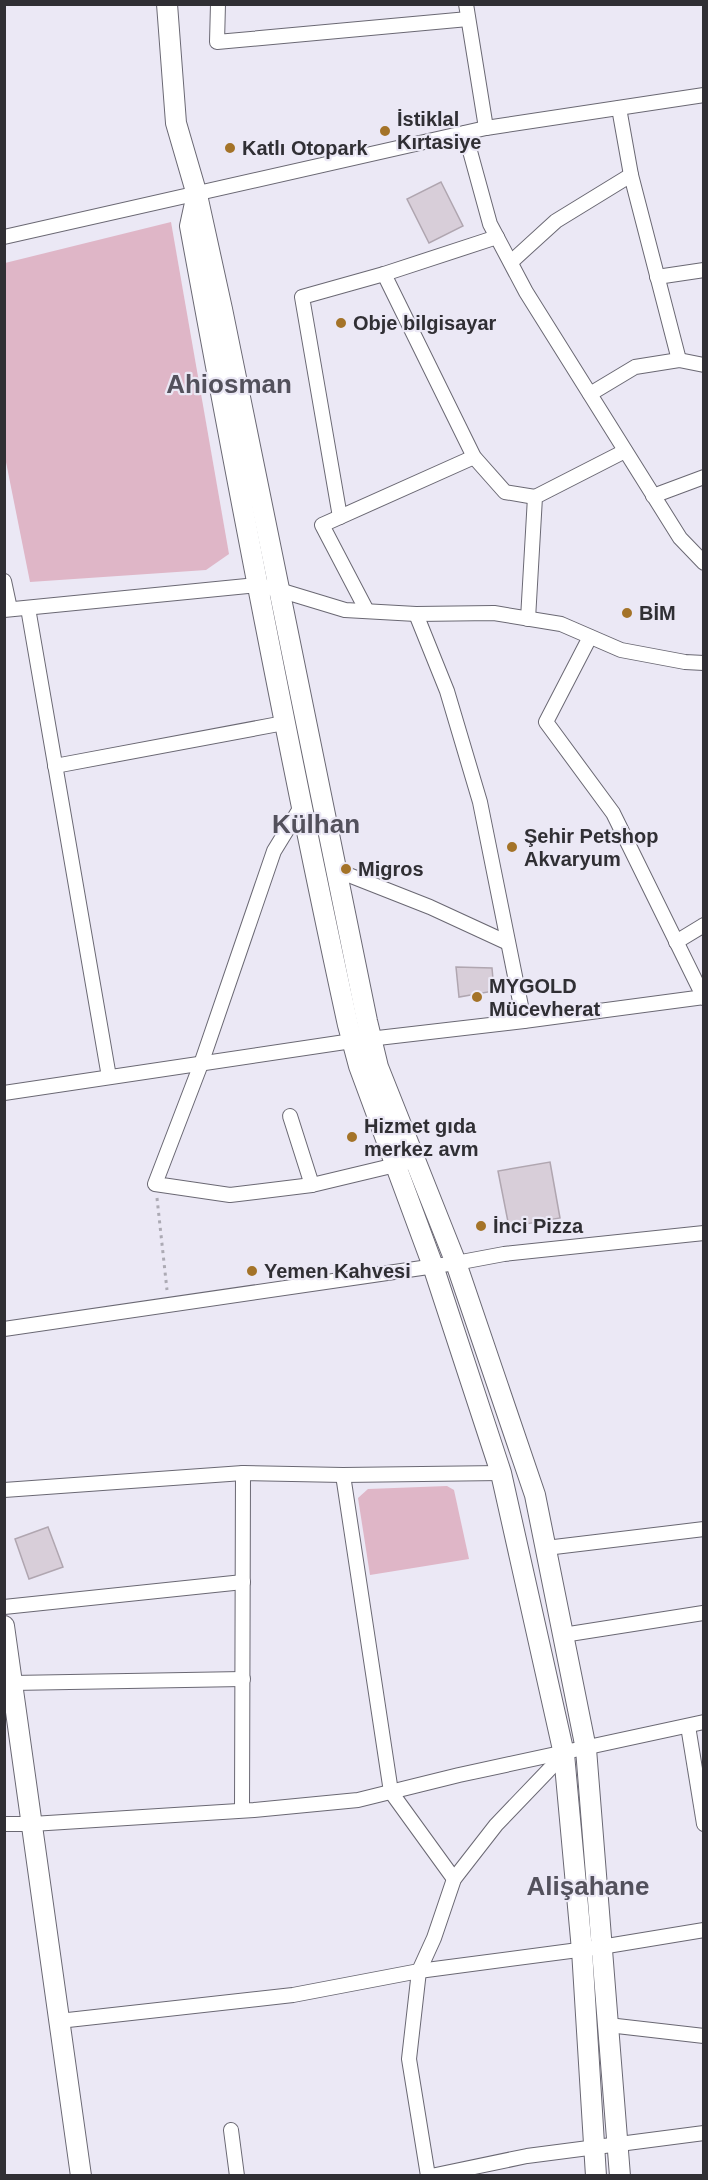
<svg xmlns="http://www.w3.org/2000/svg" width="708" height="2180" font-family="Arial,sans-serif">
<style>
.green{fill:#dfb6c7}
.building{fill:#d8ced9;stroke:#b0a6b0;stroke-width:1.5}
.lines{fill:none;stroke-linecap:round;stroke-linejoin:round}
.minor-casing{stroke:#6a6873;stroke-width:16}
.secondary-casing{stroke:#6a6873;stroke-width:22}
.path{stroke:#acaab4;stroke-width:3;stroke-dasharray:3 4.5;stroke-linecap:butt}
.minor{stroke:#fff;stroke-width:14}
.secondary{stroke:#fff;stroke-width:20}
.poi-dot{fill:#a47328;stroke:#ebe8f5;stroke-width:2}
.labels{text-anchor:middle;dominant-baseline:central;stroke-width:4.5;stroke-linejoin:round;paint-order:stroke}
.poi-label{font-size:20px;font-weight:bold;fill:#302f34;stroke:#ebe8f5;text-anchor:start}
.district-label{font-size:26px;font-weight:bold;fill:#53515c;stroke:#ebe8f5}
</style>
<rect width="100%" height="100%" fill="#ebe8f5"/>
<g class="green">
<polygon points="171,222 229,554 206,570 30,582 5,457 5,263"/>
<polygon points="447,1486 454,1490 469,1559 370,1575 358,1498 368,1489"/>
</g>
<g class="building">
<polygon points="441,182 463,226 429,243 407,199"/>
<polygon points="456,967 492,968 494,991 459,997"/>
<polygon points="550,1162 560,1218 509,1227 498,1171"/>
<polygon points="48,1527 63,1567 29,1579 15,1539"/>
</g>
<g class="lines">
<defs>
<g id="minor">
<polyline points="218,4 217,42 468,19"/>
<polyline points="466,4 486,128"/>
<polyline points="619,108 631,175 679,360"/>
<polyline points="465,133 490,224 526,292 680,538 704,563"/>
<polyline points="4,237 486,128 704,95"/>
<polyline points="511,262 556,221 631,175"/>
<polyline points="384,274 474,457 505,492 535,497"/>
<polyline points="657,277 704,270"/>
<polyline points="590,394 635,367 679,360 704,365"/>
<polyline points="653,496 704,477"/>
<polyline points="340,517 302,297 384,274 497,237"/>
<polyline points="4,581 10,609"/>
<polyline points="28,608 109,1077"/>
<polyline points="4,610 257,585 279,590 345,610 416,614 494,613 561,624 621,650 685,662 704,663"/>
<polyline points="367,611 322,525 474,457"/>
<polyline points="416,614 447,691 480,802 524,1021"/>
<polyline points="528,619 535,497 625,451"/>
<polyline points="590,637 546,722 613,813 704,998"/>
<polyline points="55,766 284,723"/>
<polyline points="301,807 274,851 201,1064 155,1184 230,1195 312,1185 404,1163"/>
<polyline points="336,870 430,907 508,943"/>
<polyline points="676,942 704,925"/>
<polyline points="4,1093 352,1041 524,1021 704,997"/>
<polyline points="290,1116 312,1185"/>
<polyline points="4,1329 456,1263 504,1254 704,1233"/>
<polyline points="343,1475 391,1792 454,1879"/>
<polyline points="4,1490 243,1473 343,1475 501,1473"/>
<polyline points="546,1548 704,1529"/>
<polyline points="4,1607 243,1582"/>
<polyline points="563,1635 703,1613"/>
<polyline points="12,1683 243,1679"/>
<polyline points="688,1726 704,1824"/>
<polyline points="242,1810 243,1473"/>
<polyline points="4,1824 32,1824 254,1810 358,1800 459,1775 704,1722"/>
<polyline points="59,2021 293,1995 419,1971 601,1947 704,1930"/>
<polyline points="608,2025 704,2036"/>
<polyline points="231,2130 237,2176"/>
<polyline points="428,2176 409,2059 419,1971 434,1938 454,1879 496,1825 564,1754"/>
<polyline points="431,2176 527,2156 704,2133"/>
</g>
<g id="secondary">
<polyline points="167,4 176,123 197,195 222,309 367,1021 378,1067 456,1263 535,1495 586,1749 620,2176"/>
<path d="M195,203L190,226C239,493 290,760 348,1025L359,1066L433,1266L501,1473L564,1754L582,1950L596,2176"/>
<polyline points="4,1626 81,2176"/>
</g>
</defs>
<use href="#minor" class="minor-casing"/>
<use href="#secondary" class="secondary-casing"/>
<polyline class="path" points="157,1198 167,1290"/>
<use href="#minor" class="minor"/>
<use href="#secondary" class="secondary"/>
</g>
<g class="poi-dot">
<circle cx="385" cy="131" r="6"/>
<circle cx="230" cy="148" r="6"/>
<circle cx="341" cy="323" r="6"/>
<circle cx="627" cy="613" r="6"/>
<circle cx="512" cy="847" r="6"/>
<circle cx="346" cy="869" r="6"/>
<circle cx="477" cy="997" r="6"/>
<circle cx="352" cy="1137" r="6"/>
<circle cx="481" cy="1226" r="6"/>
<circle cx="252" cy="1271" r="6"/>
</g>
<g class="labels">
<g class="poi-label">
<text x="397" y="119">İstiklal<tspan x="397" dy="23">Kırtasiye</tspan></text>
<text x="242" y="148">Katlı Otopark</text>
<text x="353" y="323">Obje bilgisayar</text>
<text x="639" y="613">BİM</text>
<text x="524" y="836">Şehir Petshop<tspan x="524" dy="23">Akvaryum</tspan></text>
<text x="358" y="869">Migros</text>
<text x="489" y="986">MYGOLD<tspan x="489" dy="23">Mücevherat</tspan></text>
<text x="364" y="1126">Hizmet gıda<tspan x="364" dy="23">merkez avm</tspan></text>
<text x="493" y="1226">İnci Pizza</text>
<text x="264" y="1271">Yemen Kahvesi</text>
</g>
<g class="district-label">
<text x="229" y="384">Ahiosman</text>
<text x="316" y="824">Külhan</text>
<text x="588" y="1886">Alişahane</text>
</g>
</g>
<rect width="708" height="2180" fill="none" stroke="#302f34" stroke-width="12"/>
</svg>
